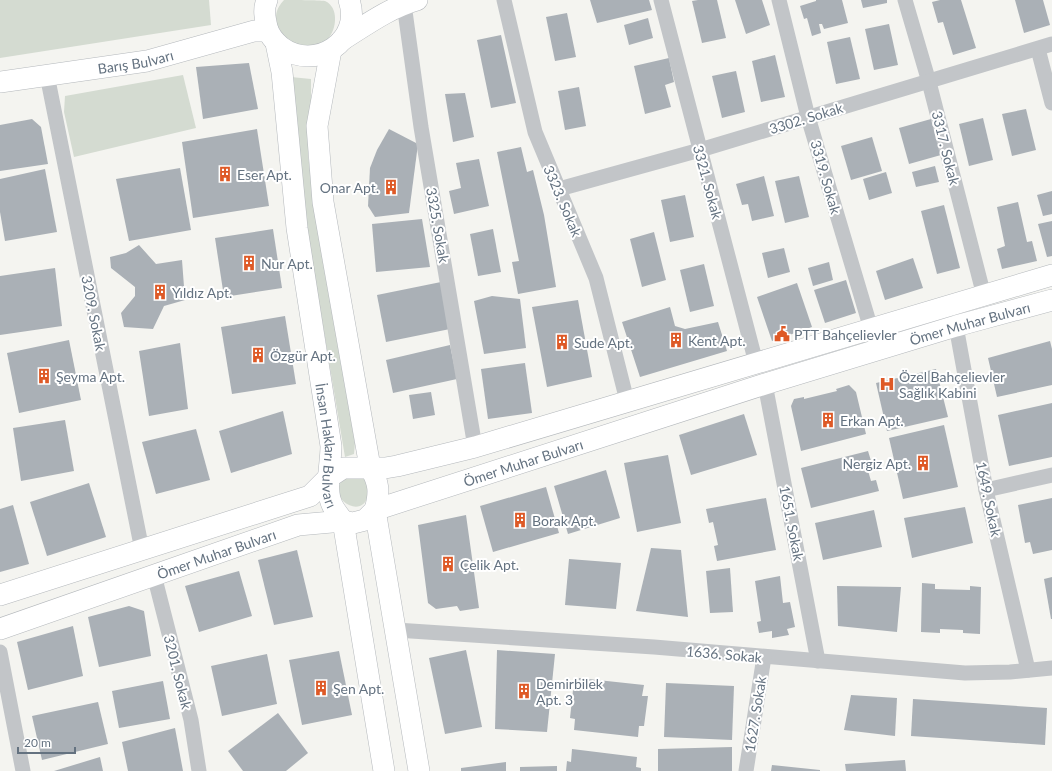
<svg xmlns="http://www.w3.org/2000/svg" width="1052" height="771" font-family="Lato,sans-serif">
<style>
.green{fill:#d4dbd1}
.building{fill:#aab0b6}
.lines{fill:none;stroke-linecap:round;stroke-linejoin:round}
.secondary-casing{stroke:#b4b8bc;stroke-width:22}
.street{stroke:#c2c5c8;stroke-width:15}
.secondary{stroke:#fff;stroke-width:21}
.labels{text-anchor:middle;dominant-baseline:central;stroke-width:4;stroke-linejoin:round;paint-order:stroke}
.street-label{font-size:14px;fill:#647280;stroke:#fff}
.poi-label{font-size:14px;fill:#647280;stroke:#fff;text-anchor:start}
</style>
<rect width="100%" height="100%" fill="#f4f4f0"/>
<g class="green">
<polygon points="0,0 209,0 211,25 0,58"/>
<path d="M284,0C292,0 318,0 325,1C339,7 337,29 328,39C324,43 316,46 311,49L285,41C277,26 270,15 284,0Z"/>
<polygon points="183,75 196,128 74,157 64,112 65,96"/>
<polygon points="291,77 311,79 311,104 308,155 318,234 355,443 354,454 345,457 309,242"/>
<path d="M347,476L362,477C368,483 369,486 368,494C364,523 320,496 347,476Z"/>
</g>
<g class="building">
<polygon points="590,0 649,0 652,10 597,23"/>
<polygon points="698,0 717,0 726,38 702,43 692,1"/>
<polygon points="735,0 762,0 770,25 746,34"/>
<polygon points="816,0 842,0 848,23 824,29 822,24 819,24 821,33 812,36 807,18 804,19 800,6 816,1"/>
<polygon points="861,0 887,0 887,3 863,8"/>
<polygon points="940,0 961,0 976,48 953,55 943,22 938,23 932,2"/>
<polygon points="1015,0 1043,0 1050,25 1024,33"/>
<polygon points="567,13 576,57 555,61 546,17"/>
<polygon points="648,18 653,38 629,45 624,25"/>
<polygon points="889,24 898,65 874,70 865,29"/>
<polygon points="501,35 516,103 491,108 477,40"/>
<polygon points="850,37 860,79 836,84 827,42"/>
<polygon points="775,55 785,97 761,102 752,61"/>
<polygon points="669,58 674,82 665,85 671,107 645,114 634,66"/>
<polygon points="249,63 258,109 203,119 196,67"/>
<polygon points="736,71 745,112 722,118 712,76"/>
<polygon points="579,87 586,126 565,130 558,91"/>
<polygon points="465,93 474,137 453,142 445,94"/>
<polygon points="1026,109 1036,150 1012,156 1002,114"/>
<polygon points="983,118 993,160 969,166 959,124"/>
<polygon points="32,119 41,127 48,164 0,171 0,125"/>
<polygon points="931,119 941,155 909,164 899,128"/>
<polygon points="257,129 269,206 193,218 182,142"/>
<polygon points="389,129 418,144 409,213 375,217 368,206 370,168 377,150"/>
<polygon points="872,137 882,171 851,180 841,146"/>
<polygon points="521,147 527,172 533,170 544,215 556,287 518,294 512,262 519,261 497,152"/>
<polygon points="479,159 489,206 454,214 449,191 461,188 456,163"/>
<polygon points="935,166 939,182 916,187 912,172"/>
<polygon points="180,168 191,230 129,241 116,179"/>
<polygon points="45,169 57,232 5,241 0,212 0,179"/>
<polygon points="886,172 892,193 869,200 863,179"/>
<polygon points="764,176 774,216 752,221 748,204 742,205 736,184"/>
<polygon points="799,176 809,217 785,223 775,181"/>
<polygon points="1052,191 1052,214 1043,216 1037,195"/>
<polygon points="685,195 694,237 670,242 661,200"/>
<polygon points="1018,202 1027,242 1032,241 1037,261 1002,269 997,249 1005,246 997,207"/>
<polygon points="944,205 960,268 937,274 921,211"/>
<polygon points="422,219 430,267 376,272 372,224"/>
<polygon points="1052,221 1052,256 1047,257 1038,224"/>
<polygon points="273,229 282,288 224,297 215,238"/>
<polygon points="493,229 501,272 478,276 470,234"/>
<polygon points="654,232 666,280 642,287 630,239"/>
<polygon points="139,245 156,264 182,260 185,300 164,306 153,329 124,327 121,313 135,296 135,287 111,268 110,257 126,253"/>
<polygon points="784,248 790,272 768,278 762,253"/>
<polygon points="913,258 923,288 885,300 876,271"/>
<polygon points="829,262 833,280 813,286 808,268"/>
<polygon points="704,264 714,306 690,312 680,270"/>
<polygon points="55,268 62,326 0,335 0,276"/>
<polygon points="846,280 856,313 825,323 814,290"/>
<polygon points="441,282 450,329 386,342 377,295"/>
<polygon points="797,283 812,327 772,341 757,297"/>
<polygon points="492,296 520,299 526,348 484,354 474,301"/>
<polygon points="578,300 592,377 547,387 532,307"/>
<polygon points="670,307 675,326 685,329 718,322 727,351 640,377 622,322"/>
<polygon points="285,316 296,384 232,394 221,327"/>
<polygon points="69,340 81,400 19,413 7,353"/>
<polygon points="1050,341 1052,349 1052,385 997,397 988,358"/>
<polygon points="180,343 188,409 149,416 139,351"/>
<polygon points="450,345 457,379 393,393 386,360"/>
<polygon points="525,363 532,413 488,419 481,369"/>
<polygon points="936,369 948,417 887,431 876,383"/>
<polygon points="849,385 856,392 866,434 801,451 791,406 794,399 804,397 804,399 837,391 836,389"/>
<polygon points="431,392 435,415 413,419 409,395"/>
<polygon points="1052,403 1052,457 1009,466 998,415"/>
<polygon points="283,411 292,454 231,473 219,431"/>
<polygon points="744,414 757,455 691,475 679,435"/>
<polygon points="65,420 74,471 21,481 13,428"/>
<polygon points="944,425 958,487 903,499 889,438"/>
<polygon points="196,429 210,480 156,494 142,442"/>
<polygon points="868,451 872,464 867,467 871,481 876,480 879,491 811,508 801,468"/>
<polygon points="668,455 681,523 637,532 624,463"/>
<polygon points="606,470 620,518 568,534 554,486"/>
<polygon points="89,483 106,537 47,556 30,502"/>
<polygon points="546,487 559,533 493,552 480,506"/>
<polygon points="766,498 776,550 717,561 714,546 718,545 713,522 709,523 706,509"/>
<polygon points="1052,498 1052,550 1033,554 1030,542 1025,543 1018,505"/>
<polygon points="13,505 29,564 0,572 0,509"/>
<polygon points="965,507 973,543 912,558 904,518"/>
<polygon points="874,510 882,547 823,560 815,523"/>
<polygon points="466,515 479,608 460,611 457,606 436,609 428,603 418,525"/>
<polygon points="651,548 681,550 688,617 636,611"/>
<polygon points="297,550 313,617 274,625 258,560"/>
<polygon points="569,559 621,563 616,609 565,605"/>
<polygon points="730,568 733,612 710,613 706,571"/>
<polygon points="239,571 252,616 199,632 185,586"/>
<polygon points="780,576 783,603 790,602 795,627 787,629 789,635 772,638 772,631 759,633 757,622 761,621 755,581"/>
<polygon points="1052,577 1052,619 1051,619 1044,579"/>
<polygon points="922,583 935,584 935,589 970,590 970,586 981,587 980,634 963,633 963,630 940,629 940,633 921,632"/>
<polygon points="837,586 901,587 897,632 838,626"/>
<polygon points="129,606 144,611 151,656 99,667 88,617"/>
<polygon points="73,626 83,676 28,690 17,642"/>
<polygon points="466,650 482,727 445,734 429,658"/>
<polygon points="497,650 555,654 547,732 495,729"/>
<polygon points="339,651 352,715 302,725 289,660"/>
<polygon points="267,654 277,704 222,716 211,666"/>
<polygon points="579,678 644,685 642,696 648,696 644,726 639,726 638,737 574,730 575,719 570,718 573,690 578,690"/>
<polygon points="163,681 170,719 119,728 112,691"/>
<polygon points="666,683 734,686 732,740 664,737"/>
<polygon points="851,695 897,698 895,736 844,730"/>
<polygon points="913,699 1047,708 1045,745 911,736"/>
<polygon points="98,702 108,744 42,760 32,716"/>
<polygon points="278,713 308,753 286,771 243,771 228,751"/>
<polygon points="175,728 183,771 128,771 122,742"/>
<polygon points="732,747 732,771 658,771 658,749"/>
<polygon points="572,749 637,757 636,767 641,768 641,771 566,771 567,761 571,762"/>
<polygon points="100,757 103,771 54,771"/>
<polygon points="905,760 906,771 846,771 845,764"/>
<polygon points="506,762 506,771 461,771 461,768"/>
<polygon points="772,765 820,770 820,771 771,771"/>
<polygon points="557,766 557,771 520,771 520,767"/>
</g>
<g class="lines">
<defs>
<g id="secondary">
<path d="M267,0C263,9 265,18 267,27C269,35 275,42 281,47C315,72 363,41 349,0"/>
<path d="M342,40C366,25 389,8 417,0"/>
<path id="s1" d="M276,43L282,72L297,228L331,446C331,463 325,487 331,502C333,509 339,515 343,521L384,771"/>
<path d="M331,50L317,126L323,202L370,467C379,483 380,492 375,510L419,771"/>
<path id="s2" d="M0,82L147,61L254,31H268"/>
<polyline points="0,595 310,496 328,478 343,468 385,468 397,466 475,447 1052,275"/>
<path id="s3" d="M0,629L298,525L343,521L353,523L365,520L375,510L381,508L765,384L956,326L1052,300"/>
</g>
</defs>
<use href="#secondary" class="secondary-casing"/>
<g class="street">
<polyline points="504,0 535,132 596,278 627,401"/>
<polyline points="661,0 756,363"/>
<polyline points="779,0 808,117 871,329"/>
<polyline points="905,0 929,82 984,296"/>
<polyline points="404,4 421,127 475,447"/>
<polyline points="1038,49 1052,103"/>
<polyline points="47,75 142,550"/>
<polyline points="559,189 700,150 1052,44"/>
<polyline points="956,326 986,490 1028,670"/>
<polyline points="765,384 818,661"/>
<polyline points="986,490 1052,475"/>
<polyline points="154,575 191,720 199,771"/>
<polyline points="396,630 654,647 965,673 1010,672 1052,668"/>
<polyline points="0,652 23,771"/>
<polyline points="746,771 764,657"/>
</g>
<use href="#secondary" class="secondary"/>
</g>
<defs>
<symbol id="building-bare" viewBox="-9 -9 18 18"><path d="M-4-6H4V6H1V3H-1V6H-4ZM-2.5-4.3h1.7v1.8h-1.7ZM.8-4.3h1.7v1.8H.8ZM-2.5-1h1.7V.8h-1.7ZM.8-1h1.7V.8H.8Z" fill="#de5926" stroke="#fff" stroke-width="2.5" paint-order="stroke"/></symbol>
<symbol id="civic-bare" viewBox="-9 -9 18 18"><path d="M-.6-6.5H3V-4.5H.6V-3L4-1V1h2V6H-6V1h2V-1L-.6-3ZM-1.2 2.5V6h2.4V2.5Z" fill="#de5926" stroke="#fff" stroke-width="2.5" paint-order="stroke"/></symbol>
<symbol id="hospital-bare" viewBox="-9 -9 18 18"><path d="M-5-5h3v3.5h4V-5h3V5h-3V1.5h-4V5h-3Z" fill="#de5926" stroke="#fff" stroke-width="2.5" paint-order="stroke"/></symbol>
</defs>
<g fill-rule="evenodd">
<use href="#building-bare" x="214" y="163" width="22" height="22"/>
<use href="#building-bare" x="380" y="176" width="22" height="22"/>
<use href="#building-bare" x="238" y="252" width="22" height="22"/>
<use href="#building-bare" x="149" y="281" width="22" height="22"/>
<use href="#civic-bare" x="771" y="323" width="22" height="22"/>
<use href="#building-bare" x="665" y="329" width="22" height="22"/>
<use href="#building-bare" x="551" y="331" width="22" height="22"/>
<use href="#building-bare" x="247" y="344" width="22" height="22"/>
<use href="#building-bare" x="33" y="365" width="22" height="22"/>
<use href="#hospital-bare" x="876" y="373" width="22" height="22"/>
<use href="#building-bare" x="817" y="409" width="22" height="22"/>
<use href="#building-bare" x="912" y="452" width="22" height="22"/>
<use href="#building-bare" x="509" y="509" width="22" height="22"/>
<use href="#building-bare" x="437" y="553" width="22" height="22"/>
<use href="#building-bare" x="310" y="677" width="22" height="22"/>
<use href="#building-bare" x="513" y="680" width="22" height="22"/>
</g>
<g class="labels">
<g class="street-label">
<text stroke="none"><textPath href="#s2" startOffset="137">Barış Bulvarı</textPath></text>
<text transform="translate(806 118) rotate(-17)">3302. Sokak</text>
<text transform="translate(946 148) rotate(76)">3317. Sokak</text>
<text transform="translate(826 177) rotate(74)">3319. Sokak</text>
<text transform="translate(708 182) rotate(75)">3321. Sokak</text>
<text transform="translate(563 201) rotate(67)">3323. Sokak</text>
<text transform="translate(438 225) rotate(80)">3325. Sokak</text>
<text transform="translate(94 313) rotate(79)">3209. Sokak</text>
<text stroke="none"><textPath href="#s3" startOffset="1021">Ömer Muhar Bulvarı</textPath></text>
<text stroke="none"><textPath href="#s1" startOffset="406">İnsan Hakları Bulvarı</textPath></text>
<text stroke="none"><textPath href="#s3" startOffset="553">Ömer Muhar Bulvarı</textPath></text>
<text transform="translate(989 499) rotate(78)">1649. Sokak</text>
<text transform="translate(792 523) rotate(79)">1651. Sokak</text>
<text stroke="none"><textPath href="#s3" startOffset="229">Ömer Muhar Bulvarı</textPath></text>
<text transform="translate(724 654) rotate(5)">1636. Sokak</text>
<text transform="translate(178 672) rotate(76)">3201. Sokak</text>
<text transform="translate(755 714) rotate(-81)">1627. Sokak</text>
</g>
<g class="poi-label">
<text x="237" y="174">Eser Apt.</text>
<text x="379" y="187" text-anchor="end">Onar Apt.</text>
<text x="261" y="263">Nur Apt.</text>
<text x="172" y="292">Yıldız Apt.</text>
<text x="794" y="334">PTT Bahçelievler</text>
<text x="688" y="340">Kent Apt.</text>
<text x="574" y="342">Sude Apt.</text>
<text x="270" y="355">Özgür Apt.</text>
<text x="56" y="376">Şeyma Apt.</text>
<text x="899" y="376">Özel Bahçelievler<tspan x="899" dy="16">Sağlık Kabini</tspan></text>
<text x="840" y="420">Erkan Apt.</text>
<text x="911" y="463" text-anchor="end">Nergiz Apt.</text>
<text x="532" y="520">Borak Apt.</text>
<text x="460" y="564">Çelik Apt.</text>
<text x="536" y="683">Demirbilek<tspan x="536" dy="16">Apt. 3</tspan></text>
<text x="333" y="688">Şen Apt.</text>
</g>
</g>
<path d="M18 747v6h57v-6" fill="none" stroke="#647280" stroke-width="2"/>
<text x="24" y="747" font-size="12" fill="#647280" stroke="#ffffff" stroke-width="3" paint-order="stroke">20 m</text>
</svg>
